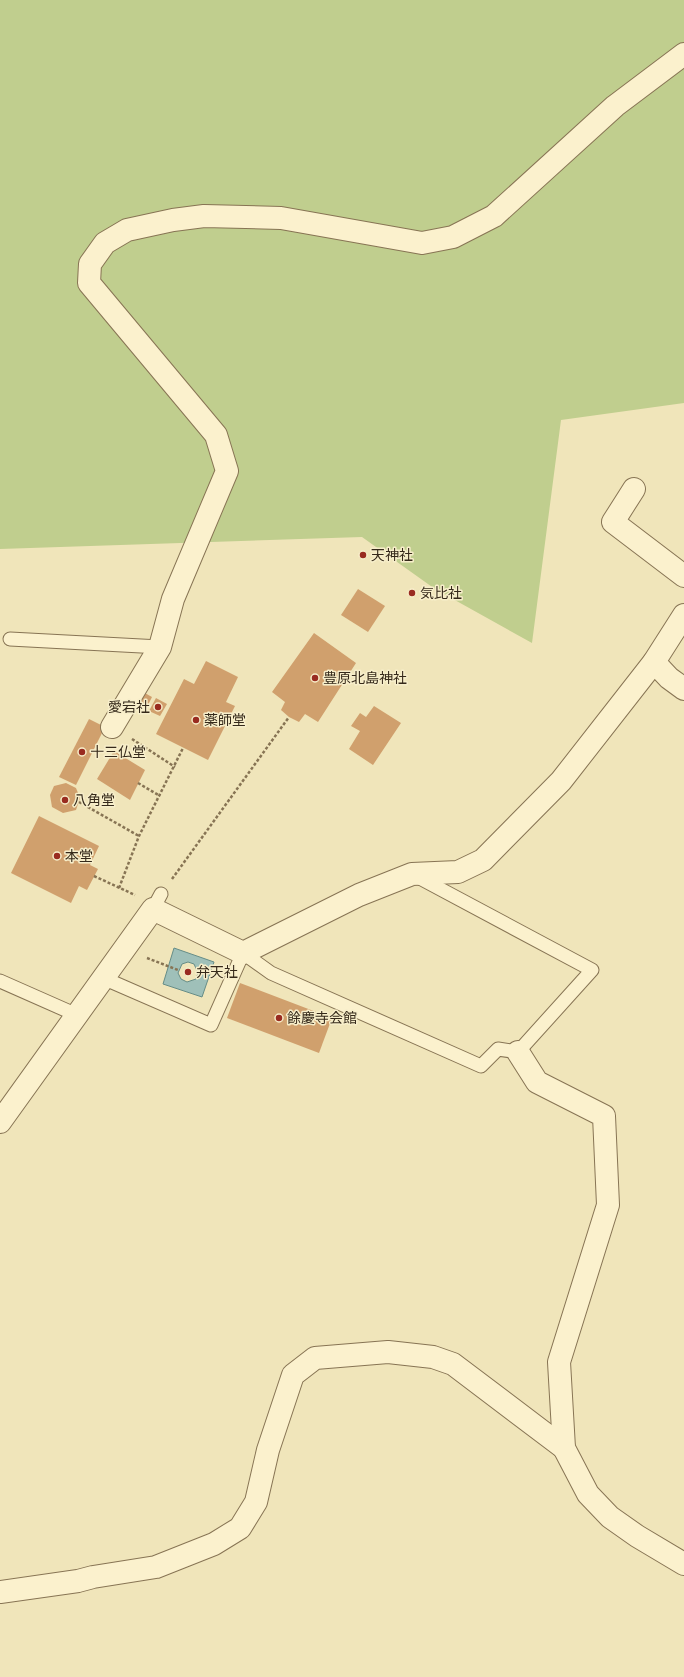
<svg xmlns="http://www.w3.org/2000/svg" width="684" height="1677" font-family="'IBM Plex Serif','Noto Sans JP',serif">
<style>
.green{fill:#c0ce8e}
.water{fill:#9fc0b9;stroke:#668d87;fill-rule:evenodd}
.building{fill:#d0a06d}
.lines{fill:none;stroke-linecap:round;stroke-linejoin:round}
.service-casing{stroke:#877454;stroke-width:15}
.minor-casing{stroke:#877454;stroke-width:24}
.path{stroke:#877454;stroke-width:2.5;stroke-dasharray:3 2;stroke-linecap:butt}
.service{stroke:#fbf1cd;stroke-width:13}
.minor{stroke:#fbf1cd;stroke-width:22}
.poi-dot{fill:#992b20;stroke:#f7eeca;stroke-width:1.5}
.labels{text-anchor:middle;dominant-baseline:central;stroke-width:3;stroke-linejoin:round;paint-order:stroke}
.poi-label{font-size:14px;fill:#35291a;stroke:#f7eeca;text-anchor:start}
</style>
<rect width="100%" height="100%" fill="#f0e5ba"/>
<polygon class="green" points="0,0 684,0 684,403 561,420 532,643 435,589 362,537 0,549"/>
<path class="water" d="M174,948L214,962L202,997L163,984ZM188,962L194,964L198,973L196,979L187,982L181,979L178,973L182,964Z"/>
<g class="building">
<polygon points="358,589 385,606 368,632 341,615"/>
<polygon points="314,633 356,663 318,722 305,714 299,722 289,717 281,710 285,702 272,692"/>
<polygon points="206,661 238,677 226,702 235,706 208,760 156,734 184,679 194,684"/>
<polygon points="143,692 152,697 146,709 136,703"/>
<polygon points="156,698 167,704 160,716 149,711"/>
<polygon points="374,706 401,723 373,765 349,749 360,731 351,726 360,713 366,717"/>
<polygon points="89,719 105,727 76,785 59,777"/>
<polygon points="114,751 145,770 130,800 97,779"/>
<polygon points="66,783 76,788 80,798 76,810 63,813 52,807 50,795 54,786"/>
<polygon points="39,816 99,846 90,865 98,869 87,890 79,886 71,903 11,873"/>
<polygon points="240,983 332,1018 319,1053 227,1018"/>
</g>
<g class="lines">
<defs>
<g id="service">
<polyline points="10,639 160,647"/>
<polyline points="153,909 161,894"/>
<polyline points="103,978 211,1025 243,953 271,973 481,1066 498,1049 518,1052 592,970 416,876"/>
<polyline points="0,981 77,1015"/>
</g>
<g id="minor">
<polyline points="634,489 613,522 684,576"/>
<polyline points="654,662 669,678 684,689"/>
<polyline points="112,727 160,647 173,599 227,471 216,435 89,283 90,264 105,243 127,230 173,220 204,216 281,218 422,243 453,237 494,216 615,106 684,54"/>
<polyline points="518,1052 537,1082 604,1116 608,1205 559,1362 564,1448 588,1494 610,1517 637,1536 684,1564"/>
<polyline points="0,1122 153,909 243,953 359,895 412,874 458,872 483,860 561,781 654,662 684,615"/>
<polyline points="0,1592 78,1581 93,1577 156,1567 214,1544 240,1528 256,1502 268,1450 293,1375 315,1358 388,1352 433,1357 453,1364 564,1448"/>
</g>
</defs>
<use href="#service" class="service-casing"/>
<use href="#minor" class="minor-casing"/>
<g class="path">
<polyline points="132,739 175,767"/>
<polyline points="138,783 160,796"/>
<polyline points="79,802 139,836"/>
<polyline points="94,876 135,895"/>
<polyline points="172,879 289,717"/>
<polyline points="119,888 139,836 183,748"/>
<polyline points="147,958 178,970"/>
</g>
<use href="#service" class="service"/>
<use href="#minor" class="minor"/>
</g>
<g class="poi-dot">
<circle cx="363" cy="555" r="4"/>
<circle cx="412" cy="593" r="4"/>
<circle cx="315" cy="678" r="4"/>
<circle cx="158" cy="707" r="4"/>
<circle cx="196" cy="720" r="4"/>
<circle cx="82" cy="752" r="4"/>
<circle cx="65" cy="800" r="4"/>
<circle cx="57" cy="856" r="4"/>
<circle cx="188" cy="972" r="4"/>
<circle cx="279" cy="1018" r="4"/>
</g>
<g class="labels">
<g class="poi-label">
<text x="371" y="555">天神社</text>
<text x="420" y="593">気比社</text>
<text x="323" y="678">豊原北島神社</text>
<text x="150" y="707" text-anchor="end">愛宕社</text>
<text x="204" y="720">薬師堂</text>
<text x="90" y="752">十三仏堂</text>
<text x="73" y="800">八角堂</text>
<text x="65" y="856">本堂</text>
<text x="196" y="972">弁天社</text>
<text x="287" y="1018">餘慶寺会館</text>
</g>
</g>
</svg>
